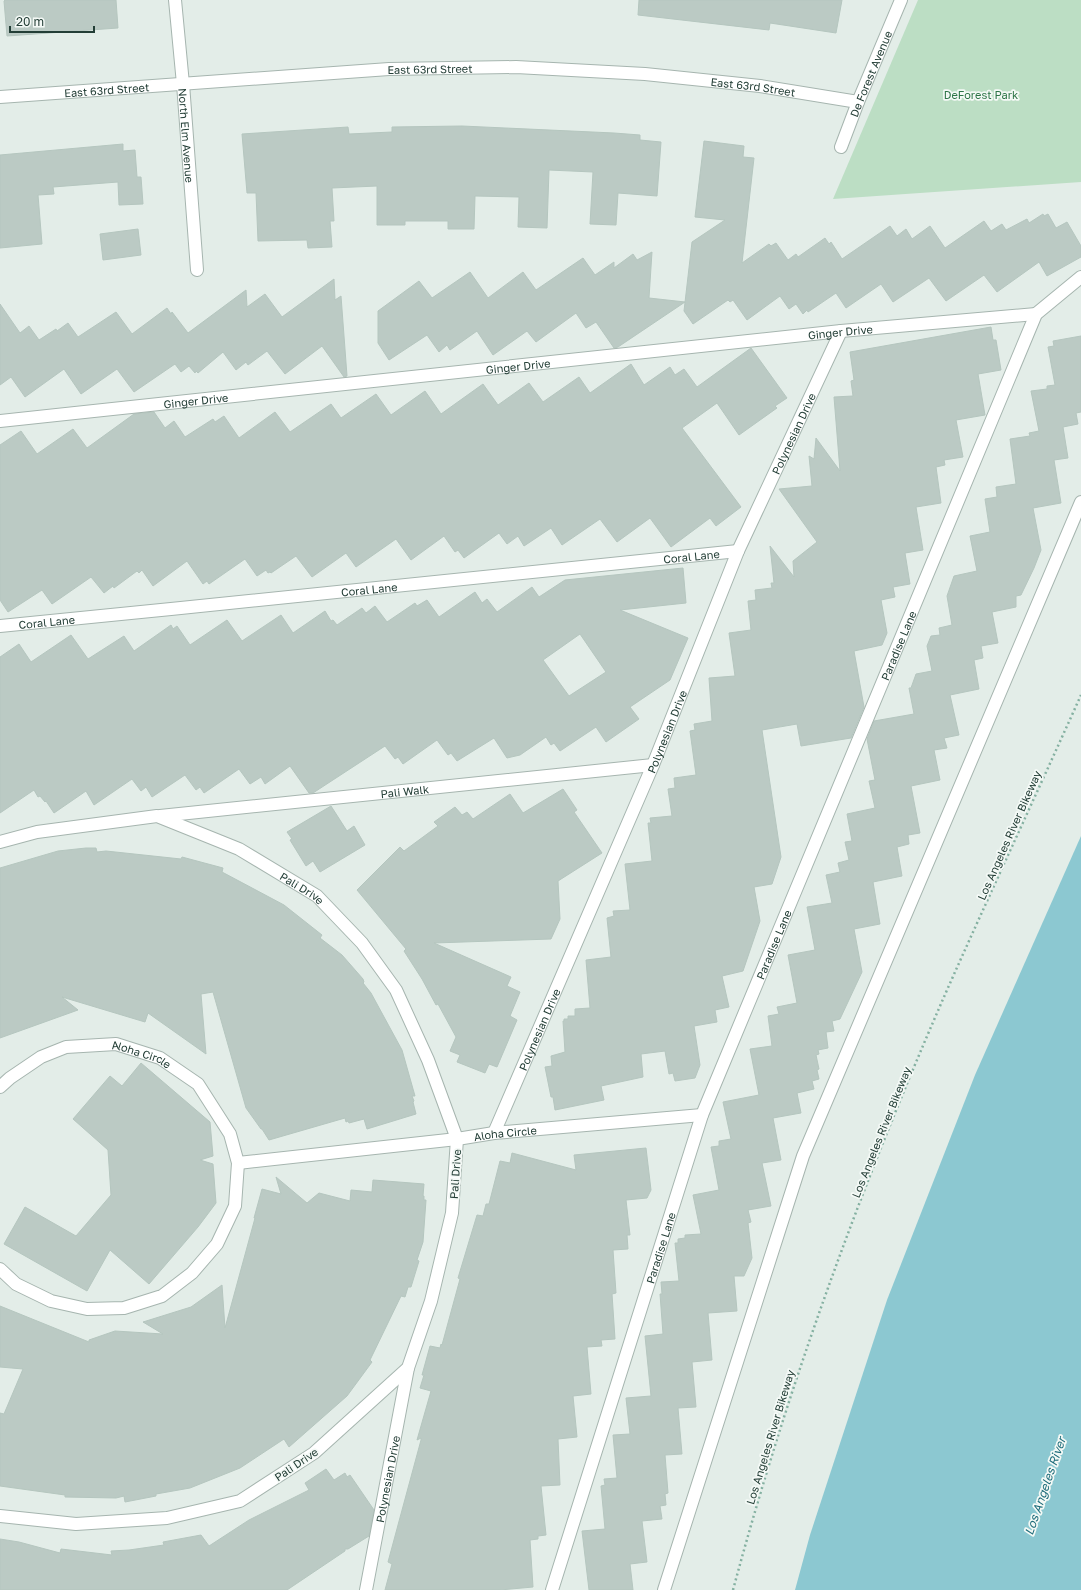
<svg xmlns="http://www.w3.org/2000/svg" width="1081" height="1590" font-family="'Golos Text',sans-serif">
<style>
.green{fill:#bcdec4}
.water{fill:#8cc8d1}
.building{fill:#bbcac4;stroke:#b5c6bf;fill-rule:evenodd}
.lines{fill:none;stroke-linecap:round;stroke-linejoin:round}
.service-casing{stroke:#a6b5af;stroke-width:14}
.minor-casing{stroke:#a6b5af;stroke-width:14}
.tertiary-casing{stroke:#a6b5af;stroke-width:14}
.path{stroke:#84b0a1;stroke-width:2.5;stroke-dasharray:2 3;stroke-linecap:butt}
.service{stroke:#fff;stroke-width:12}
.minor{stroke:#fff;stroke-width:12}
.tertiary{stroke:#fff;stroke-width:12}
.labels{text-anchor:middle;dominant-baseline:central;stroke-width:3.5;stroke-linejoin:round;paint-order:stroke}
.street-label{font-size:11px;fill:#233e36;stroke:#f4f9f6}
.park-label{font-size:11px;fill:#2d7547;stroke:#f4f9f6}
.water-label{font-size:12px;font-style:italic;fill:#1d6c7a;stroke:#f4f9f6}
</style>
<rect width="100%" height="100%" fill="#e3ede8"/>
<polygon class="green" points="918,0 1081,0 1081,182 833,199"/>
<polygon class="water" points="1081,836 1081,1590 795,1590 810,1535 887,1300 975,1075"/>
<g class="building">
<polygon points="5,0 116,0 118,28 7,36 4,1"/>
<polygon points="639,0 842,0 836,33 770,23 769,30 638,15"/>
<polygon points="462,126 614,133 640,135 640,140 661,142 657,196 618,193 616,225 590,224 593,172 549,170 547,228 518,227 519,197 475,196 474,229 448,229 448,221 405,221 405,225 377,225 377,186 332,188 334,221 330,221 332,247 308,248 307,240 258,241 256,193 247,193 242,134 348,127 349,134 392,132 392,127"/>
<polygon points="704,141 744,146 743,157 754,158 742,263 769,244 771,246 776,243 788,260 796,254 798,257 825,238 829,244 831,242 842,259 890,226 897,236 906,229 912,239 930,226 945,248 984,221 991,231 1002,224 1006,230 1027,219 1029,223 1043,214 1044,216 1048,214 1056,228 1067,222 1081,246 1081,257 1047,276 1039,262 997,292 984,275 946,301 929,278 893,302 881,284 846,308 836,293 808,312 807,310 803,314 796,304 789,309 780,296 747,320 733,300 730,302 728,300 693,324 684,311 692,242 725,220 695,217"/>
<polygon points="123,144 123,151 135,150 137,177 141,177 143,204 119,205 118,182 53,187 54,194 38,195 42,244 0,248 0,155"/>
<polygon points="138,229 141,255 103,260 100,234"/>
<polygon points="652,252 649,298 685,302 618,347 614,348 596,322 586,328 576,313 536,342 527,331 493,355 477,331 450,350 447,345 439,352 427,335 389,360 378,343 378,311 419,281 432,298 470,272 488,298 523,272 536,290 583,258 595,275 614,262 614,268 633,254 637,260"/>
<polygon points="334,279 335,300 341,296 347,376 344,377 322,346 285,374 267,351 248,365 246,362 236,370 223,352 198,373 196,371 195,373 189,366 181,372 175,364 134,392 117,369 81,394 64,369 25,397 11,377 0,385 0,304 20,333 29,326 39,340 56,329 57,331 68,323 78,337 116,312 132,334 167,308 171,314 172,312 188,333 246,290 247,307 265,294 282,317"/>
<polygon points="991,327 993,340 996,340 1001,370 978,374 985,415 956,420 963,457 944,460 945,465 936,467 941,503 916,507 923,550 905,553 910,584 893,587 895,597 881,600 887,633 882,645 854,651 864,707 851,738 801,746 797,724 762,730 781,857 772,884 754,887 760,921 743,971 722,976 729,1007 715,1010 717,1022 694,1026 700,1065 695,1078 675,1081 673,1073 669,1074 665,1051 641,1054 643,1077 601,1086 604,1100 555,1110 553,1097 551,1097 545,1067 552,1066 551,1056 565,1052 563,1021 564,1021 564,1019 568,1019 568,1016 575,1016 575,1009 590,1008 586,960 611,957 607,918 614,916 613,911 630,910 625,864 652,861 648,823 651,823 650,818 672,816 668,789 675,788 674,778 696,775 690,731 695,730 694,724 712,721 709,678 735,676 729,633 751,630 748,601 756,600 755,590 772,588 771,583 774,583 770,546 794,577 793,561 817,542 779,489 812,486 809,456 814,459 816,438 840,471 834,397 853,396 851,381 854,380 850,352"/>
<polygon points="1081,336 1081,412 1076,413 1078,424 1063,427 1068,458 1054,460 1061,503 1033,508 1041,550 1034,568 1021,595 1016,596 1016,607 992,612 998,643 981,646 983,658 974,660 979,689 950,695 959,735 944,738 947,748 934,750 940,780 911,786 920,833 908,835 909,844 897,847 902,876 873,882 880,924 854,929 862,972 840,1019 832,1021 834,1031 826,1032 828,1048 818,1050 819,1054 816,1055 819,1069 817,1070 819,1079 812,1081 814,1089 797,1093 801,1113 773,1118 781,1160 762,1163 771,1206 748,1210 751,1222 748,1223 752,1258 744,1276 734,1276 737,1311 708,1313 712,1360 692,1362 696,1407 678,1408 682,1454 665,1455 668,1493 665,1494 666,1505 660,1506 662,1519 642,1521 647,1562 630,1564 633,1590 589,1590 582,1531 605,1529 601,1486 605,1485 604,1479 617,1478 613,1435 630,1434 626,1398 651,1396 645,1336 663,1334 660,1294 662,1294 661,1282 679,1281 675,1243 678,1243 678,1239 685,1238 685,1235 701,1234 693,1195 719,1190 711,1147 719,1146 719,1141 731,1139 723,1102 759,1095 750,1049 772,1046 768,1016 779,1014 777,1007 797,1003 788,955 815,950 807,907 832,903 826,875 840,872 838,863 849,860 845,842 852,841 847,814 875,808 869,781 875,780 867,739 874,721 914,714 909,688 911,688 916,674 932,671 927,646 931,636 940,635 939,628 952,625 947,596 954,576 977,571 970,536 990,532 985,499 997,497 996,487 1016,484 1010,439 1030,436 1029,433 1039,431 1031,391 1047,389 1047,386 1055,385 1048,347 1054,346 1053,341"/>
<polygon points="751,348 787,398 775,406 777,408 739,435 717,403 682,428 741,507 716,526 710,518 671,547 650,518 617,542 600,519 562,545 551,528 524,546 518,536 507,544 499,533 464,558 458,550 455,552 444,536 411,560 396,539 356,567 346,553 312,577 296,556 271,573 270,572 268,573 266,570 257,576 245,559 209,584 207,581 203,584 187,561 153,586 142,570 139,573 137,571 114,588 113,586 104,593 91,577 52,604 42,590 8,612 0,600 0,445 21,431 37,454 73,429 87,448 134,414 154,412 165,428 174,421 185,437 213,419 215,422 224,416 239,438 275,412 290,432 331,404 341,418 376,394 391,415 425,391 441,414 483,384 498,405 529,383 543,402 579,377 590,393 631,364 644,385 670,367 675,375 684,369 697,387"/>
<path d="M683,568L686,603L620,610L688,638L670,680L630,707L639,719L606,742L596,727L560,751L554,743L551,745L546,737L520,755L507,758L494,738L457,761L451,753L448,755L437,740L403,764L398,757L395,759L385,746L313,793H309L290,766L265,784L261,777L250,784L239,769L204,793L200,787L196,790L185,775L152,797L146,787L141,791L132,779L94,805L86,791L54,813L46,801L45,802L40,796L38,797L34,790L0,813V657L19,644L31,662L71,635L88,659L124,636L134,651L171,625L173,629L177,626L190,645L227,620L242,641L281,615L293,633L325,611L331,621L333,620L337,625L362,608L366,613L375,606L387,622L415,603L417,606L427,600L439,617L475,592L482,603L487,599L497,612L532,587L539,597L565,580ZM580,634L606,672L569,696L543,660Z"/>
<polygon points="563,789 577,810 574,812 602,853 558,881 560,919 551,939 434,943 511,977 507,986 520,992 510,1016 517,1020 497,1067 489,1064 485,1073 457,1062 460,1055 450,1051 456,1037 438,1004 436,1005 422,979 404,951 406,949 357,890 400,847 404,851 438,826 434,822 455,807 462,815 467,812 473,819 510,794 523,813"/>
<polygon points="331,806 347,831 354,826 365,845 320,872 313,861 306,866 290,840 292,839 287,832"/>
<polygon points="86,848 96,848 97,852 106,851 181,859 182,857 223,868 222,872 284,905 322,935 320,938 342,955 363,979 364,982 363,983 371,993 402,1050 415,1096 412,1096 414,1101 413,1102 416,1114 367,1129 364,1119 349,1123 348,1121 346,1122 345,1118 269,1140 262,1129 261,1129 246,1108 213,992 201,994 206,1054 148,1013 145,1022 62,997 78,1010 0,1038 0,868 58,851"/>
<polygon points="141,1063 210,1122 213,1156 200,1160 213,1164 216,1203 198,1227 149,1284 110,1250 87,1291 4,1244 25,1207 76,1236 111,1195 108,1150 73,1119 110,1076 122,1086"/>
<polygon points="646,1148 651,1190 647,1198 626,1200 630,1235 627,1235 628,1249 613,1250 616,1293 612,1294 615,1339 601,1340 602,1346 587,1347 591,1394 573,1396 577,1437 558,1439 560,1485 541,1486 546,1535 538,1536 538,1539 530,1540 533,1587 500,1590 385,1590 392,1564 388,1562 421,1440 421,1438 417,1440 431,1391 420,1388 424,1375 422,1375 430,1346 440,1348 441,1344 442,1345 460,1279 458,1278 477,1215 483,1216 486,1204 489,1204 500,1161 510,1163 512,1153 576,1170 574,1155"/>
<polygon points="276,1177 307,1203 319,1193 350,1201 351,1190 372,1192 373,1180 424,1184 423,1196 424,1196 424,1200 426,1200 423,1242 417,1260 419,1261 411,1287 408,1287 405,1297 401,1296 370,1360 372,1362 347,1396 289,1447 284,1439 240,1468 190,1488 156,1494 156,1496 125,1502 124,1496 116,1498 65,1497 65,1495 0,1486 0,1413 4,1414 23,1369 0,1367 0,1306 89,1342 89,1340 115,1331 163,1334 143,1322 191,1307 222,1285 225,1328 255,1218 254,1218 262,1189 281,1194"/>
<polygon points="326,1469 334,1480 345,1473 347,1477 350,1475 374,1510 369,1536 348,1549 345,1549 345,1551 287,1590 0,1590 0,1539 19,1542 60,1553 61,1549 112,1555 111,1551 129,1550 164,1545 163,1542 201,1535 209,1546 249,1520 309,1490 305,1483"/>
</g>
<g class="lines">
<defs>
<g id="service">
<path id="s1" d="M0,421L841,331L1036,314"/>
<path id="s2" d="M0,626L171,609L738,551"/>
<path id="s3" d="M160,816L653,765"/>
<path id="s4" d="M0,842L37,832L157,816L239,849L317,896L362,943L396,990L428,1060L457,1139L452,1213L431,1301L408,1368L314,1453L240,1501L167,1518L76,1524L0,1516"/>
<path id="s5" d="M0,1087L10,1078L41,1057L66,1047L116,1044L160,1058L198,1084L230,1134L238,1163L235,1206L217,1244L192,1273L162,1296L124,1308L87,1309L51,1301L16,1284L0,1269"/>
<path id="s6" d="M494,1133L653,765L738,551L841,331"/>
<path id="s7" d="M238,1163L457,1139L494,1133L702,1115"/>
<path id="s8" d="M366,1590L408,1368"/>
<path id="s9" d="M552,1590L702,1115L1036,314L1081,277"/>
<polyline points="664,1590 803,1156 1081,502"/>
</g>
<g id="minor">
<path id="s10" d="M175,0L183,84L197,270"/>
<path id="s11" d="M0,97L389,69L516,67L645,74L760,86L858,102"/>
</g>
<g id="tertiary">
<path id="s12" d="M841,147L858,102L901,0"/>
</g>
</defs>
<use href="#service" class="service-casing"/>
<use href="#minor" class="minor-casing"/>
<use href="#tertiary" class="tertiary-casing"/>
<path class="path" d="M733,1590C788,1385 862,1184 947,990C991,891 1037,793 1081,695"/>
<use href="#service" class="service"/>
<use href="#minor" class="minor"/>
<use href="#tertiary" class="tertiary"/>
</g>
<g class="labels">
<g class="street-label">
<text stroke="none"><textPath href="#s11" startOffset="431">East 63rd Street</textPath></text>
<text stroke="none"><textPath href="#s12" startOffset="79">De Forest Avenue</textPath></text>
<text stroke="none"><textPath href="#s11" startOffset="755">East 63rd Street</textPath></text>
<text stroke="none"><textPath href="#s11" startOffset="107">East 63rd Street</textPath></text>
<text stroke="none"><textPath href="#s10" startOffset="136">North Elm Avenue</textPath></text>
<text stroke="none"><textPath href="#s1" startOffset="845">Ginger Drive</textPath></text>
<text stroke="none"><textPath href="#s1" startOffset="521">Ginger Drive</textPath></text>
<text stroke="none"><textPath href="#s1" startOffset="197">Ginger Drive</textPath></text>
<text stroke="none"><textPath href="#s6" startOffset="761">Polynesian Drive</textPath></text>
<text stroke="none"><textPath href="#s2" startOffset="695">Coral Lane</textPath></text>
<text stroke="none"><textPath href="#s2" startOffset="371">Coral Lane</textPath></text>
<text stroke="none"><textPath href="#s2" startOffset="47">Coral Lane</textPath></text>
<text stroke="none"><textPath href="#s9" startOffset="1007">Paradise Lane</textPath></text>
<text stroke="none"><textPath href="#s6" startOffset="437">Polynesian Drive</textPath></text>
<text stroke="none"><textPath href="#s3" startOffset="246">Pali Walk</textPath></text>
<text transform="translate(1009 835) rotate(-66)">Los Angeles River Bikeway</text>
<text stroke="none"><textPath href="#s4" startOffset="322">Pali Drive</textPath></text>
<text stroke="none"><textPath href="#s9" startOffset="683">Paradise Lane</textPath></text>
<text stroke="none"><textPath href="#s6" startOffset="113">Polynesian Drive</textPath></text>
<text stroke="none"><textPath href="#s5" startOffset="155">Aloha Circle</textPath></text>
<text transform="translate(881 1132) rotate(-68)">Los Angeles River Bikeway</text>
<text stroke="none"><textPath href="#s7" startOffset="269">Aloha Circle</textPath></text>
<text transform="translate(455 1174) rotate(-86)">Pali Drive</text>
<text stroke="none"><textPath href="#s9" startOffset="359">Paradise Lane</textPath></text>
<text transform="translate(770 1437) rotate(-73)">Los Angeles River Bikeway</text>
<text transform="translate(296 1464) rotate(-34)">Pali Drive</text>
<text stroke="none"><textPath href="#s8" startOffset="113">Polynesian Drive</textPath></text>
</g>
<g class="park-label">
<text x="981" y="94">DeForest Park</text>
</g>
<g class="water-label">
<text transform="translate(1045 1486) rotate(-71)">Los Angeles River</text>
</g>
</g>
<path d="M10 26v6h84v-6" fill="none" stroke="#233e36" stroke-width="2"/>
<text x="16" y="26" font-size="12" fill="#233e36" stroke="#f4f9f6" stroke-width="3" paint-order="stroke">20 m</text>
</svg>
